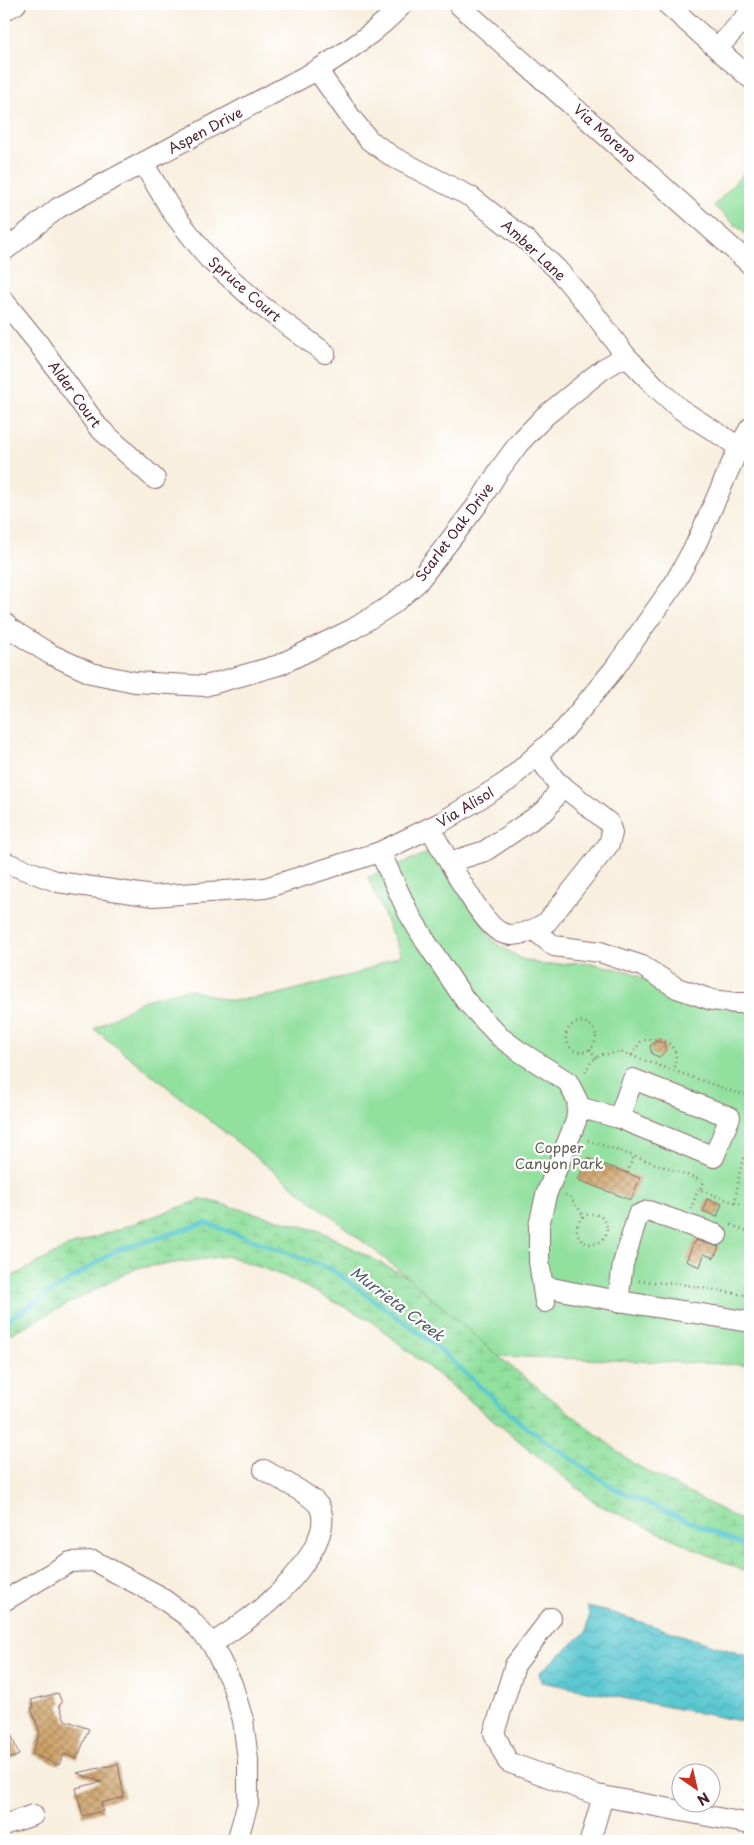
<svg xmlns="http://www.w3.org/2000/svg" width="754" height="1845" font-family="'Playpen Sans',sans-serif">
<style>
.wetland{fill:url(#wetland-marsh);stroke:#6e8064}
.green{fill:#91e09e;stroke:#6e8064}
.water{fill:url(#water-waves);stroke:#52747e}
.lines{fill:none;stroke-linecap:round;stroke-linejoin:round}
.stream{stroke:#5bc8d1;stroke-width:4.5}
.building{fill:url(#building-cross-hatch)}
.minor-casing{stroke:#87686a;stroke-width:22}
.path{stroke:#87686a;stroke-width:2.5;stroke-dasharray:1 4;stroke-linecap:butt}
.minor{stroke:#fff;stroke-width:20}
.labels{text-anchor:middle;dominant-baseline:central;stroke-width:4.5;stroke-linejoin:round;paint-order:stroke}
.street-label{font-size:14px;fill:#4a1f2b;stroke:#fff}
.park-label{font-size:14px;fill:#5f594e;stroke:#fff}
.water-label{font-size:15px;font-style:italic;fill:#505a65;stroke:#fff}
</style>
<defs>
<pattern id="wetland-marsh" width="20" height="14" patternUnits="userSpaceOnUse" patternTransform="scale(1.25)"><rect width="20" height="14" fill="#91e09e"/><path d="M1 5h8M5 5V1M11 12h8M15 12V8" fill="none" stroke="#7fc088"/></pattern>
<pattern id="water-waves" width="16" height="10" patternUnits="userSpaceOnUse" patternTransform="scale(1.25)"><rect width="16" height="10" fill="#5bc8d1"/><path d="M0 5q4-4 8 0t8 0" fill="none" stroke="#51abb4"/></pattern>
<pattern id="building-cross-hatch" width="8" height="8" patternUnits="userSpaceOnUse" patternTransform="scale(1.25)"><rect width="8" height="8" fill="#cda166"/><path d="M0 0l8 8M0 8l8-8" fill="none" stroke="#a88354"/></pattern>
</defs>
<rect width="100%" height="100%" fill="#fff"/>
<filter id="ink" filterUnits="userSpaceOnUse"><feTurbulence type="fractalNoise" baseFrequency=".02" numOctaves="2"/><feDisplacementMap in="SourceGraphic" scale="10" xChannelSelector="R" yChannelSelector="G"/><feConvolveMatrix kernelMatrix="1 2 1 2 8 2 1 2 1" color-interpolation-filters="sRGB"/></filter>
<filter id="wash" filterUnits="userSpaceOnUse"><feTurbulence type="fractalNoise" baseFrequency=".0096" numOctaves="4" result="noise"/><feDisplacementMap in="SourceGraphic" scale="20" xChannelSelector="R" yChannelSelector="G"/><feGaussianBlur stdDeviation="1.12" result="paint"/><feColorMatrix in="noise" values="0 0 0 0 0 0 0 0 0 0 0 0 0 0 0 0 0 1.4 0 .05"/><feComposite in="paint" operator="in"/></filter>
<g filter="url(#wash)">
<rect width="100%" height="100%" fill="#f8efdf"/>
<polygon class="wetland" points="203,1199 320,1231 409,1278 498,1356 634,1464 750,1525 750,1574 597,1504 370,1320 284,1276 228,1256 137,1268 4,1337 4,1281 67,1247"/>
<g class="green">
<polygon points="750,166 750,238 714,206"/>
<polygon points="435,850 495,943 522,959 544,965 585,962 631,972 673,997 750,1012 750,1365 498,1356 409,1278 94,1029 142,1001 187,989 232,1001 275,995 358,973 401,955 368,877"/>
</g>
<polygon class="water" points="587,1607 613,1613 750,1657 750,1723 541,1682 539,1673 587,1631 589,1612"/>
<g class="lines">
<polyline class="stream" points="4,1322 115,1251 206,1223 331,1269 430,1341 522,1424 613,1488 750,1548"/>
</g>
<g id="blocks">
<g class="building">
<polygon points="656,1041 664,1043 666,1051 659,1057 652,1054 650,1046"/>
<polygon points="587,1158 640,1178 631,1200 578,1180"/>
<polygon points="707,1199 722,1204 717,1217 703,1211"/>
<polygon points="695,1240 719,1247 714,1258 704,1254 700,1267 686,1261"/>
<polygon points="58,1693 62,1703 59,1705 65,1720 89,1729 77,1759 64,1754 59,1765 32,1754 40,1733 31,1708 34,1707 31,1700"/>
<polygon points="4,1718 5,1718 19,1755 4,1761"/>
<polygon points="118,1764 124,1797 101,1803 103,1811 83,1816 76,1788 101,1782 77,1773"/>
</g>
</g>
</g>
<g filter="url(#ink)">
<use href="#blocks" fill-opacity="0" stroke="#87686a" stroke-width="1"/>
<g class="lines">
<defs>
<g id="minor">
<polyline points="458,4 750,264"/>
<polyline points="667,4 750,78"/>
<polyline points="4,11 16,4"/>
<polyline points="718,48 750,12"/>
<polyline points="317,70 352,119 369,140 393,157 471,197 525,239 557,269 590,308 626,356 657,388 680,409 739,447"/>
<polyline points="143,163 173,213 209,259 259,304 325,353"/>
<path d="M4,251L58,208L317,70C350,50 377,31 403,4"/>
<polyline points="4,301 38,343 98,427 155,479"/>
<polyline points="4,622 9,628 50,654 91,673 135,682 205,686 279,665 353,629 393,604 417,583 478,504 500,469 519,443 545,416 603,369 626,356"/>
<path d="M430,828C442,849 481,923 500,932C515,940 534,930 547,922L609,844L612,833L609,823L555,780L537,755"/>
<polyline points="380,852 408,912 426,942 465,1000 500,1037 519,1051 568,1082 578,1102 576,1121 546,1195 539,1226 539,1261 545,1302"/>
<polyline points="4,862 58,882 153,896 265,888 380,852 442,822 508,781 564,730 614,669 674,584 696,544 739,447 750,428"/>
<polyline points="450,862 485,851 546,810 562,785"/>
<polyline points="534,930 554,946 600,952 642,966 677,988 712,1000 737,1003 750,1003"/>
<polyline points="578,1107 619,1118 714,1157 730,1117 633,1079 619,1118"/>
<path d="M543,1286C611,1302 681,1310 750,1322"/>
<polyline points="618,1302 623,1264 638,1215 648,1211 717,1235"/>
<polyline points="4,1601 70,1562 94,1561 156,1594 188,1617 212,1644 232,1684 243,1720 248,1760 248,1803 237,1841"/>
<polyline points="551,1618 515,1665 494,1733 508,1762 597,1795 750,1824"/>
<path d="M212,1644C231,1631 251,1618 268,1603C289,1585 335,1535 319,1506C313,1496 276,1477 264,1470"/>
<polyline points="4,1825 33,1815"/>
<polyline points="590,1841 603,1796"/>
</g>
</defs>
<use href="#minor" class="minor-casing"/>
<g class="path">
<circle cx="581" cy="1037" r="15"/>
<polyline points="590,1049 596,1058"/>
<path d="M632,1055L641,1041C663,1035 682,1045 674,1070"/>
<polyline points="585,1072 592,1061 600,1055 621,1052 737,1093 750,1094"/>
<polyline points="588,1140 704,1181 700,1190"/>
<polyline points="627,1173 634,1156"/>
<polyline points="565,1195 571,1198 584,1216"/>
<polyline points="735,1203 740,1170 750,1140"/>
<polyline points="691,1209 698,1189 735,1203 750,1206"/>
<circle cx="592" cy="1229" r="15"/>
<polyline points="731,1225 750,1232"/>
<polyline points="639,1281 680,1284 750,1296"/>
</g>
<use href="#minor" class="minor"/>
</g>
</g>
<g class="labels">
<g class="street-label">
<text transform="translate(205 130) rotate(-28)">Aspen Drive</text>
<text transform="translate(605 133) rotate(42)">Via Moreno</text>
<text transform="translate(534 250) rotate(43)">Amber Lane</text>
<text transform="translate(245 289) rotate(41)">Spruce Court</text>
<text transform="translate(75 394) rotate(54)">Alder Court</text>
<text transform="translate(454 532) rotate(-53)">Scarlet Oak Drive</text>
<text transform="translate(465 807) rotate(-31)">Via Alisol</text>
</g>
<g class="park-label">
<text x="559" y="1147">Copper<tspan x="559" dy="16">Canyon Park</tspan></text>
</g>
<g class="water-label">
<text transform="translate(398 1303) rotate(37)">Murrieta Creek</text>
</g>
</g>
<rect width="754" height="1845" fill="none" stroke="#fff" stroke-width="20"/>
<g transform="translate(696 1788) rotate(146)"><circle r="24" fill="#ffffff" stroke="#b7a5aa"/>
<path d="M0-4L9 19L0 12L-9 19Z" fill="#c8321e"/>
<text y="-8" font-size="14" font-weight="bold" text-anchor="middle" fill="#4a1f2b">N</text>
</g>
</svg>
